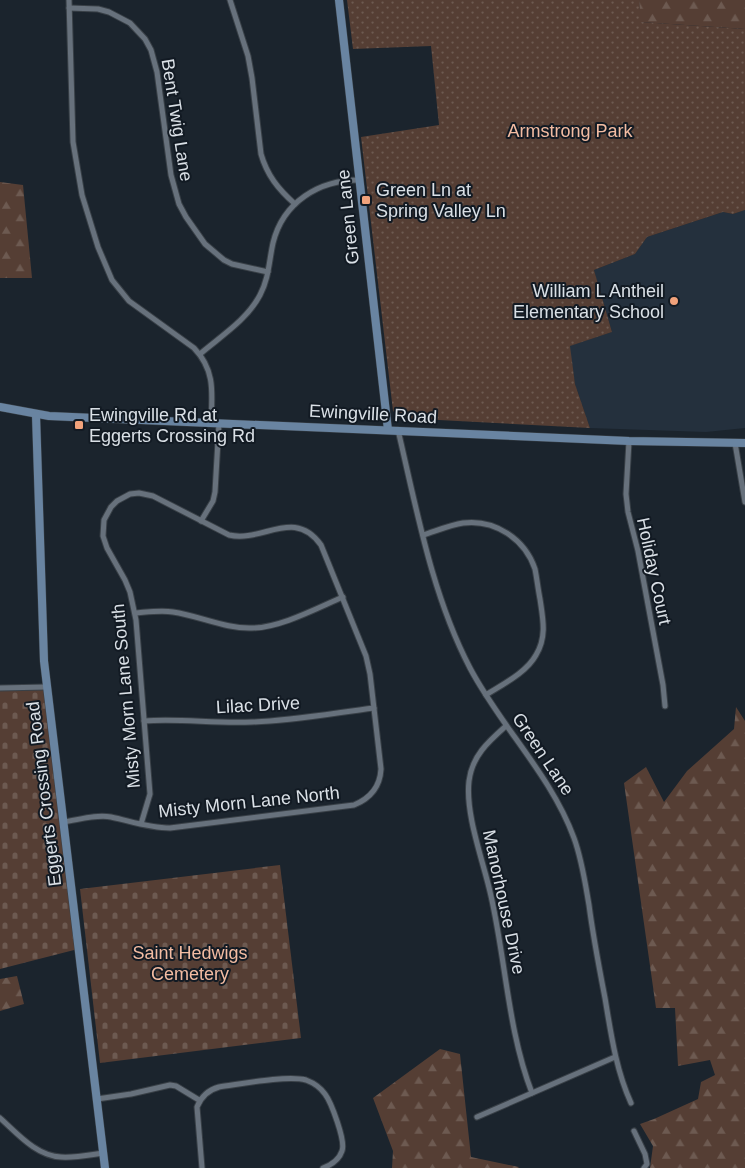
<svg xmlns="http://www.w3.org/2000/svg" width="745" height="1168" font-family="Arial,sans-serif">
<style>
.built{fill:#24303d}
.forest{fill:url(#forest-firs)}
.cemetery{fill:url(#cemetery-stones)}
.park{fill:url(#park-dots)}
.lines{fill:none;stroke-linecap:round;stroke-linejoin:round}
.street-casing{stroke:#394047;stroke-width:7}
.secondary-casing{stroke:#394047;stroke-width:9}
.street{stroke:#67717c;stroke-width:5}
.secondary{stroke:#6984a1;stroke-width:8}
.poi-dot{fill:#f1a27b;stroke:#121a23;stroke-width:2}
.labels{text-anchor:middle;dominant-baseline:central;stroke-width:4;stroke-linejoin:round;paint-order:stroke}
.street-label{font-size:18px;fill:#dae0e6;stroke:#121a23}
.park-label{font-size:18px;fill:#f3bca2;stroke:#121a23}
.poi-label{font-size:18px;fill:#dae0e6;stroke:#121a23;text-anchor:start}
</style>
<defs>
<pattern id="forest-firs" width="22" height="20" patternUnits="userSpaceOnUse" patternTransform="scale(1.25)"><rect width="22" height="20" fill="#553e34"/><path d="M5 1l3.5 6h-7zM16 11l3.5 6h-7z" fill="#6d5a51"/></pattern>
<pattern id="cemetery-stones" width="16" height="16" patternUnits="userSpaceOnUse" patternTransform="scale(1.25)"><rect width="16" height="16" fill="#553e34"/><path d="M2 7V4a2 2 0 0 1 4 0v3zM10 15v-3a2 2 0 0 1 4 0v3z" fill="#6d5a51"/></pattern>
<pattern id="park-dots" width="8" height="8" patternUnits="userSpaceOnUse" patternTransform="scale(1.25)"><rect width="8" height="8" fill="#553e34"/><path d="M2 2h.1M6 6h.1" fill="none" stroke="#6d5a51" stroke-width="1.8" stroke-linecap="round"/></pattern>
</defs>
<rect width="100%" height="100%" fill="#1b242d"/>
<polygon class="built" points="745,210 745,428 706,432 590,428 575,384 569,346 612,332 594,270 635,254 647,237 723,212 733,214"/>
<g class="forest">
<polygon points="639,0 745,0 745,29 640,22"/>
<polygon points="0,182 23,185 32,278 0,278"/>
<polygon points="736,707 745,721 745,1168 650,1168 653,1146 640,1124 654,1119 698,1099 701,1082 715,1075 710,1060 678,1066 675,1008 656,1008 624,783 646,767 664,802 687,771 734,729"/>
<polygon points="17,976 24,1004 0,1011 0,979"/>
<polygon points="440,1049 460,1054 471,1157 519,1167 518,1168 392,1168 393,1151 373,1098"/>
</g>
<g class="cemetery">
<polygon points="46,687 78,949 0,969 0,688"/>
<polygon points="280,865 301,1038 100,1063 80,889"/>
</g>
<polygon class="park" points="347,0 639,0 641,22 745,29 745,210 733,214 723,212 647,237 635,254 594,270 612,332 570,346 575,384 590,428 401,418 393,411 361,137 439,125 431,46 353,49"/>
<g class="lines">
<defs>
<g id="street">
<path d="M69,0L73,142L82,195L98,247L112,280L129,301L194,348C216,371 212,394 211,423"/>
<path d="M230,0L248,56L252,78L261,154C267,175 278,189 295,204"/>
<polyline points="69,8 98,9 109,12 130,23 145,39 151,50 157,72 171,175 179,204 186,217 205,244 224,260 232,264 268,272"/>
<path d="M200,354C221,336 247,320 260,295C269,278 269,261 273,243C283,202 319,180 359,180"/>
<path d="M398,430C417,511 432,595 470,668C501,727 551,775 574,838C582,860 585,882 589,905C593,936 599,967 605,998C611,1034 616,1070 631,1103"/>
<polyline points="629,441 626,494 628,512 638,551 663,685 665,706"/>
<polyline points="735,443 745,502"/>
<polyline points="201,521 213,501 215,492 219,423"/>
<path d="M423,535C436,531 450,525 463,523C495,519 525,539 535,569C537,579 538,589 540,599C543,619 547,637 536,655C526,673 503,684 486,695"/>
<path d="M135,613C148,612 161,610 173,612C200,616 226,629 252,628C280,628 317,608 343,597"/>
<polyline points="0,688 46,687"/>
<path d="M144,721C180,718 215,724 252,722C292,721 334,713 374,708"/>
<path d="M506,726C488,742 472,756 469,781C465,815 484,863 491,896C506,962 508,1031 532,1093"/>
<path d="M63,822C78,820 96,814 111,817C130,821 149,828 170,828L354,805C371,798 380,787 381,769L370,674L366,656L321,545C294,507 263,543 229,535L153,496L139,493L130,494L117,501L111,507L104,520L103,536L107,548L125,580L130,592L136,620L150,794L141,824"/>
<polyline points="97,1099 131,1094 170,1085 176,1086 199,1100"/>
<polyline points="477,1117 615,1057"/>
<path d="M0,1118C17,1133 36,1156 61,1157C74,1158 89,1155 103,1153"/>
<polyline points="634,1131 645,1154 647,1164 644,1168"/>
<path d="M202,1168L197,1107C201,1097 208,1090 219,1087C241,1084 287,1075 306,1080C314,1083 320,1087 325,1094C331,1102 346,1141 342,1151C339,1160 331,1165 323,1168"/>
</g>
<g id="secondary">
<polyline points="339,0 388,430"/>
<polyline points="0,407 49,416 629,441 745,443"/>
<polyline points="36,415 44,661 105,1168"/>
</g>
</defs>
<use href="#street" class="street-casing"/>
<use href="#secondary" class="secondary-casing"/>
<use href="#street" class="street"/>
<use href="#secondary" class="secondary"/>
</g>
<g class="poi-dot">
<rect x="361" y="195" width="10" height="10" rx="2.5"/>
<circle cx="674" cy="301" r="5"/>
<rect x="74" y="420" width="10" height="10" rx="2.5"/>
</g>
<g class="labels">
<g class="street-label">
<text transform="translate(177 120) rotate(81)">Bent Twig Lane</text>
<text transform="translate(348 217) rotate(-96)">Green Lane</text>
<text transform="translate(373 414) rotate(3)">Ewingville Road</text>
<text transform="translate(654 571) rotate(78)">Holiday Court</text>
<text transform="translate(126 696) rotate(-95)">Misty Morn Lane South</text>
<text transform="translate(258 705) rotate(-3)">Lilac Drive</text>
<text transform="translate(543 754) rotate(56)">Green Lane</text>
<text transform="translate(44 794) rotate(-97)">Eggerts Crossing Road</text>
<text transform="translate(249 802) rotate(-6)">Misty Morn Lane North</text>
<text transform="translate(504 902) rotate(78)">Manorhouse Drive</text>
</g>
<g class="park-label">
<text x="570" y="131">Armstrong Park</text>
<text x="190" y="953">Saint Hedwigs<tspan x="190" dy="21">Cemetery</tspan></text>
</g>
<g class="poi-label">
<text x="376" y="190">Green Ln at<tspan x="376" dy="21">Spring Valley Ln</tspan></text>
<text x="664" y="291" text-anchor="end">William L Antheil<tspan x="664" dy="21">Elementary School</tspan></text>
<text x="89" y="415">Ewingville Rd at<tspan x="89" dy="21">Eggerts Crossing Rd</tspan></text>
</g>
</g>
</svg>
